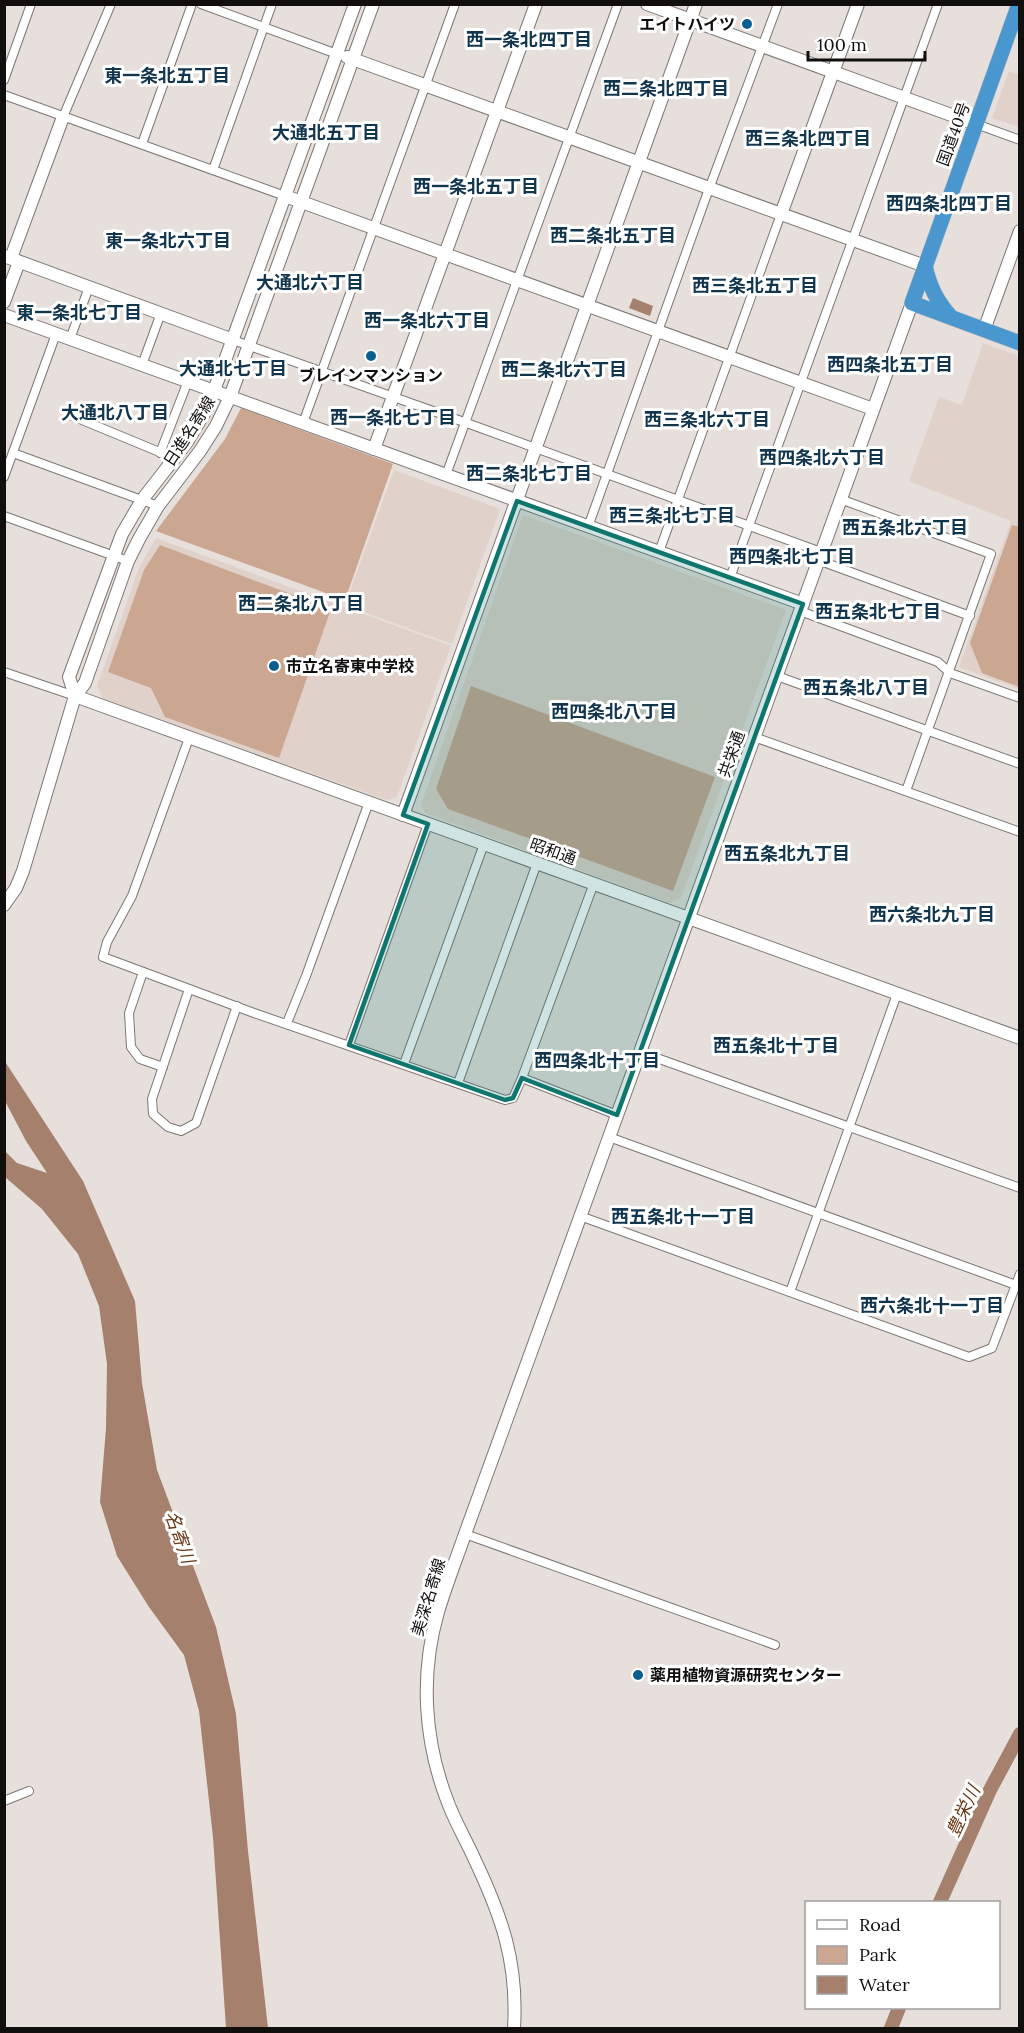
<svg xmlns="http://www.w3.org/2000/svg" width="1024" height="2033" font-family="Lora,'Noto Sans JP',serif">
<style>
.built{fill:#e0d2ca}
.green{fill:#cba792}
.water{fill:#a5806c}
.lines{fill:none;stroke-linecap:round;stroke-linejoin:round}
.river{stroke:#a5806c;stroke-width:14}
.street-casing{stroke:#7d7773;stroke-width:10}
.secondary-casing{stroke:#7d7773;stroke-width:14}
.highway-casing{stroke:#bcbcbc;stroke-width:16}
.street{stroke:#fff;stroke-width:8}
.secondary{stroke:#fff;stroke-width:12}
.highway{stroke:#4a97cf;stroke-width:15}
.marked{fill:#0f766e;fill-opacity:0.2;stroke:#0f766e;stroke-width:4.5;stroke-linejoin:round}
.poi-dot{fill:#0a5f90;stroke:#fff;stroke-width:2}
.labels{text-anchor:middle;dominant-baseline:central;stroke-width:6;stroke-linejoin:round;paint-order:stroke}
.poi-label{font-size:16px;font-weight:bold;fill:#110f0e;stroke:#fff;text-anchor:start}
.street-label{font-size:16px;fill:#110f0e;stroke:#fff}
.neighbourhood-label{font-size:18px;font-weight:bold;fill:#12354e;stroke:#fff}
.water-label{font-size:18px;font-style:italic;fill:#6a3817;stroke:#fff}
</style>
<rect width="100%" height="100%" fill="#e6dfdb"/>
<g class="built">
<polygon points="1009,71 1019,75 1019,127 992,118"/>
<polygon points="983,343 1019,356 1019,689 959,667 1011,521 909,481 939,397 962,405"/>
<polygon points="394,470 500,509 452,644 345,605"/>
<polygon points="523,515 786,610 681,898 669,903 425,813 421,805"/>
<polygon points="156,538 451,646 397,797 387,800 103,699 97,686 139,568"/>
</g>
<g class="green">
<polygon points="241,408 393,464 345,600 156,531 225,439"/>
<polygon points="1012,525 1020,527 1019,687 982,673 970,643"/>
<polygon points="160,545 331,609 279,758 165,717 151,688 108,672 144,570"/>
<polygon points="471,686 715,777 673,891 448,809 436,789"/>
</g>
<g class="water">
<polygon points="633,298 653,306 650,316 629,308"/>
<polygon points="4,1060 83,1181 135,1301 142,1383 157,1470 216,1627 236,1714 248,1851 268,2028 226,2028 213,1837 199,1711 184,1655 149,1607 117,1556 100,1502 106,1428 107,1364 99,1306 78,1254 42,1209 5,1177 5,1151 17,1163 47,1173 26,1141 5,1101"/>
</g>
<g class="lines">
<g class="river">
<polyline points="940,1902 990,1790 1020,1734"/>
<polyline points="891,2028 899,2008"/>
</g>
<defs>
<g id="street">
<polyline points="201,4 337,54"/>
<polyline points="4,80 31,4"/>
<polyline points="4,95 285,196"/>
<polyline points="63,117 111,4"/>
<polyline points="976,124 1020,140"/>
<polyline points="142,144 192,4"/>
<polyline points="213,170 272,4"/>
<polyline points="70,339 89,287"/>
<polyline points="233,340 464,422 821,552"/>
<polyline points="142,365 161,313"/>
<polyline points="70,415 174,458"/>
<polyline points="303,423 455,4"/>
<polyline points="13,453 158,506"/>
<polyline points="160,453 188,381"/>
<polyline points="446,475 618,4"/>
<polyline points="4,477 56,334"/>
<polyline points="840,499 991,554 906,791"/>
<polyline points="4,516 128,561"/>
<polyline points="588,527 706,197 778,4"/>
<polyline points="659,552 781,214"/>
<polyline points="818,560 970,616"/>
<polyline points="730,578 938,4"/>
<polyline points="800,611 938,662 950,673 1020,698"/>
<polyline points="4,672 75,696"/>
<polyline points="777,676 1020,764"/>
<polyline points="754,737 1020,832"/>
<polyline points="189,738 132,896 107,942 103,957 254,1013 505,1100 513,1098 522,1078 594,883"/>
<polyline points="143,972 129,1013 131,1047 140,1059 163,1067"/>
<polyline points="189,989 152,1099 153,1114 168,1127 181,1131 196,1123 237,1006"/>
<polyline points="287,1023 306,976 369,802"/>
<polyline points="349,1045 428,824"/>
<polyline points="640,1052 1020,1188"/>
<polyline points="404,1064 484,844"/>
<polyline points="522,1078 617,1115"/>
<polyline points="458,1083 537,863"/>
<polyline points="609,1137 1016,1285"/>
<polyline points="580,1216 969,1357 992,1348 1020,1274"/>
<polyline points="790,1292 897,994"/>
<polyline points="465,1534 775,1645"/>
<polyline points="4,1801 29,1791"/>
</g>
<g id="secondary">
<polyline points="647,4 976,124"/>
<polyline points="347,57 925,266"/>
<polyline points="285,196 873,409"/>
<polyline points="781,214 858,4"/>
<polyline points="4,256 233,340"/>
<polyline points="11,258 63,117"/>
<polyline points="4,302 19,262"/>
<polyline points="4,315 803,604"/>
<polyline points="984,330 1020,231"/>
<polyline points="374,449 536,4"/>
<polyline points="75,696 1020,1038"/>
<polyline points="75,696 69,677 122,534 142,500 187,442 208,407 355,4"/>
<polyline points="403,815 696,4"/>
<polyline points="4,905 16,888 23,871 75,696 85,683 128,561 139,539 158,506 200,451 216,426 230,397 373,4"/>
<path d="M514,2028C518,1962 502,1917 474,1858C465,1838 454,1820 447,1800C424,1740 420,1674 438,1612C446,1585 456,1560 465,1534L912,303"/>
</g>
<g id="highway">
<polyline points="1019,4 912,303 1020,343"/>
<path d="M925,266C930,287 936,300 950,316"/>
</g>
</defs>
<use href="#street" class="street-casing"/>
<use href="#secondary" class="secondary-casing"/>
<use href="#highway" class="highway-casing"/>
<use href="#street" class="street"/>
<use href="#secondary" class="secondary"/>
<use href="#highway" class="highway"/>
</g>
<path class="marked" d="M517,501L803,604L617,1115L522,1078L513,1098L505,1100L349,1045L428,824L403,815Z"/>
<g class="poi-dot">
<circle cx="747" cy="24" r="6"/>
<circle cx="371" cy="356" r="6"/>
<circle cx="274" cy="666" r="6"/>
<circle cx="638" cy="1675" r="6"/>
</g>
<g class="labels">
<g class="poi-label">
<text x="735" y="24" text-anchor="end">エイトハイツ</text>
<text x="371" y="375" text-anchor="middle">ブレインマンション</text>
<text x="286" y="666">市立名寄東中学校</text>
<text x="650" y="1675">薬用植物資源研究センター</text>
</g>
<g class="street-label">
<text transform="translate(953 134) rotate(-70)">国道40号</text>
<text transform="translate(189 431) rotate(-57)">日進名寄線</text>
<text transform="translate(731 754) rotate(-70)">共栄通</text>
<text transform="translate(553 851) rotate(20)">昭和通</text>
<text transform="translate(428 1597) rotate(-73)">美深名寄線</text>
</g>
<g class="neighbourhood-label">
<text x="529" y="39">西一条北四丁目</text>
<text x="167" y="75">東一条北五丁目</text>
<text x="666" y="88">西二条北四丁目</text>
<text x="326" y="132">大通北五丁目</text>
<text x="808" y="138">西三条北四丁目</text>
<text x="476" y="186">西一条北五丁目</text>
<text x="949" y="203">西四条北四丁目</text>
<text x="613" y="235">西二条北五丁目</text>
<text x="168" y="240">東一条北六丁目</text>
<text x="310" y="282">大通北六丁目</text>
<text x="755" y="285">西三条北五丁目</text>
<text x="79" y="312">東一条北七丁目</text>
<text x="427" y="320">西一条北六丁目</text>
<text x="890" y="364">西四条北五丁目</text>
<text x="233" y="368">大通北七丁目</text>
<text x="564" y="369">西二条北六丁目</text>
<text x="115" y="412">大通北八丁目</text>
<text x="393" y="417">西一条北七丁目</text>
<text x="707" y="419">西三条北六丁目</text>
<text x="822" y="457">西四条北六丁目</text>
<text x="529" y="473">西二条北七丁目</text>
<text x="672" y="515">西三条北七丁目</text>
<text x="905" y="527">西五条北六丁目</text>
<text x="792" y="556">西四条北七丁目</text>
<text x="301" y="603">西二条北八丁目</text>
<text x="878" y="611">西五条北七丁目</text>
<text x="866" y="687">西五条北八丁目</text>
<text x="614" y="711">西四条北八丁目</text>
<text x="787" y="853">西五条北九丁目</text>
<text x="932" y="914">西六条北九丁目</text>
<text x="776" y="1045">西五条北十丁目</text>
<text x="597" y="1060">西四条北十丁目</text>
<text x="683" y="1216">西五条北十一丁目</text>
<text x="932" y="1305">西六条北十一丁目</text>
</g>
<g class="water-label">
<text transform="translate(180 1537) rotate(70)">名寄川</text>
<text transform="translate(963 1811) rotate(-65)">豊栄川</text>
</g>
</g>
<rect width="1024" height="2033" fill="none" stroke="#110f0e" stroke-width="12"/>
<rect x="805" y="1901" width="195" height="108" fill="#ffffff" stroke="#a09f9f" stroke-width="1.5"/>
<rect x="817" y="1920" width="30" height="9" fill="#ffffff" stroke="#a09f9f" stroke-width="1.5"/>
<text x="859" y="1931" font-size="18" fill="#110f0e">Road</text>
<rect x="817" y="1946" width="30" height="18" fill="#cba792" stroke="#a09f9f" stroke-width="1.5"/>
<text x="859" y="1961" font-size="18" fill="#110f0e">Park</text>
<rect x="817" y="1976" width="30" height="18" fill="#a5806c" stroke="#a09f9f" stroke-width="1.5"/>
<text x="859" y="1991" font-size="18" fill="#110f0e">Water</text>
<path d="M808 51v9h117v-9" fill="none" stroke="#110f0e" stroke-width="3"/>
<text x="817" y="51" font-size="18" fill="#110f0e" stroke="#ffffff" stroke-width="4.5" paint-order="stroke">100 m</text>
</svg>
